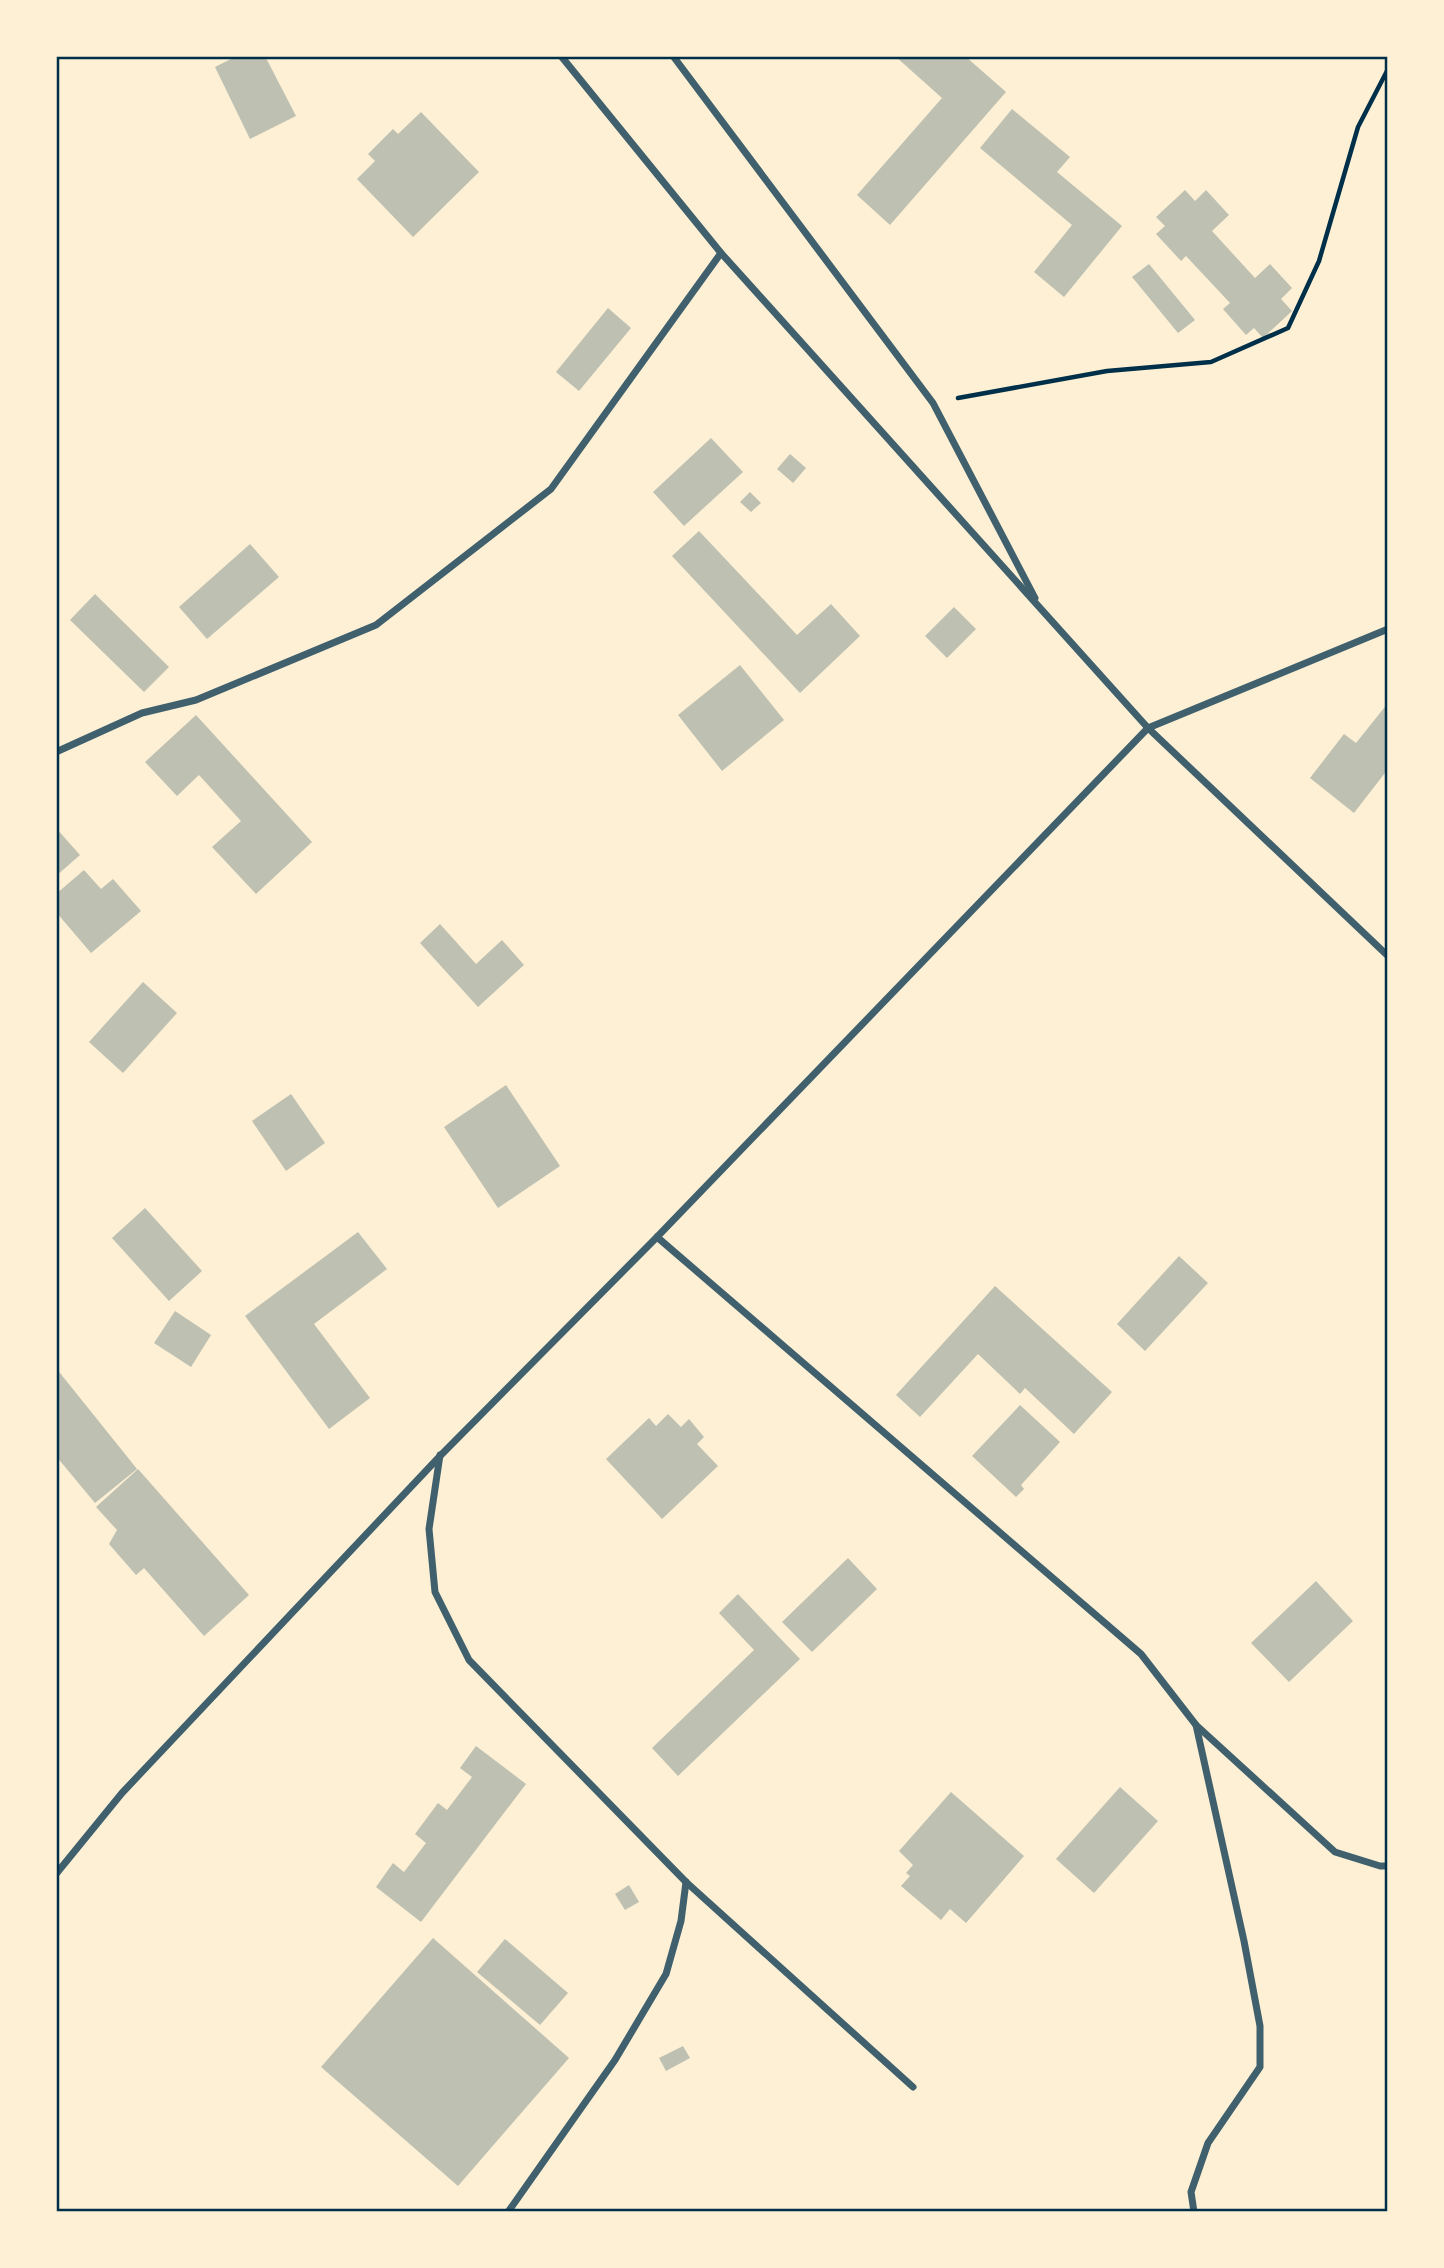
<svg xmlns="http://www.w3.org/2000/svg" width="1444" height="2268" font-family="Ubuntu,sans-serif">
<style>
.building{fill:#bec0b2}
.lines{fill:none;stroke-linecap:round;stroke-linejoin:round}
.path{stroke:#003049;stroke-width:4.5}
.minor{stroke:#3f606c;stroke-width:7}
.neatline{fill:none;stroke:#003049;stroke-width:2.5}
</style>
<rect width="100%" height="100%" fill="#fdf0d5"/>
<g class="building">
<polygon points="237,56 265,56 296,116 250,139 215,67"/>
<polygon points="895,56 965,56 1006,92 890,225 857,195 942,98"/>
<polygon points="1012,109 1070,157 1057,172 1122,226 1064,297 1034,272 1072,225 980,148"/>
<polygon points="421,112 479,172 413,237 357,179 375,161 368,154 393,129 398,134"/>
<polygon points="1185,190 1195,201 1206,190 1229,215 1212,231 1255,278 1270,264 1292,288 1281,299 1292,311 1263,338 1254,328 1246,335 1223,309 1230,303 1186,256 1181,261 1156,234 1165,226 1156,217"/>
<polygon points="1149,264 1195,320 1178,333 1132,277"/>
<polygon points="608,308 631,328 579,391 556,372"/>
<polygon points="711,438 743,472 684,526 653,492"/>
<polygon points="790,454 806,468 793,483 777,469"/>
<polygon points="750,492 761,503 751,512 740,502"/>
<polygon points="699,531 797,635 831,604 860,636 800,693 672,556"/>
<polygon points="250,544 279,577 207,639 179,607"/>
<polygon points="95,594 169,667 144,692 70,620"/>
<polygon points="954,607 976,629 947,658 925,636"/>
<polygon points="740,665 784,720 722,771 678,715"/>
<polygon points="1388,703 1388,769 1354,813 1310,778 1344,734 1356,743"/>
<polygon points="196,715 312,842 256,894 212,847 241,821 199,775 177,796 145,762"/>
<polygon points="56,828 80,855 56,876"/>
<polygon points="84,870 101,889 113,879 141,911 91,953 56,912 56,894"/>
<polygon points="440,924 476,964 502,940 524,965 478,1007 420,943"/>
<polygon points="143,982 177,1013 123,1073 89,1042"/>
<polygon points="506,1085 560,1166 498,1208 444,1127"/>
<polygon points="291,1094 325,1143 286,1171 252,1121"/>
<polygon points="145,1208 202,1271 169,1301 112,1238"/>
<polygon points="358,1232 387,1269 314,1324 370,1398 329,1429 245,1316"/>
<polygon points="1179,1256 1208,1283 1145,1351 1117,1324"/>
<polygon points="995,1286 1112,1392 1074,1434 1025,1388 1020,1394 978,1354 920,1417 896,1395"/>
<polygon points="175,1311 211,1335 191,1367 154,1343"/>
<polygon points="56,1368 137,1469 95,1503 56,1456"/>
<polygon points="1020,1405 1060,1442 1021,1485 1024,1489 1016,1497 972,1456"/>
<polygon points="668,1414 681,1427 689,1419 704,1437 697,1444 718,1466 662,1519 606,1459 649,1418 656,1426"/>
<polygon points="138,1469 249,1595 204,1636 144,1568 136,1575 109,1544 117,1530 96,1507"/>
<polygon points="848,1558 877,1589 812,1652 782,1622"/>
<polygon points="1316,1581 1353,1621 1289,1682 1251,1643"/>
<polygon points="738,1594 800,1659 678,1776 652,1748 754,1650 719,1613"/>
<polygon points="476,1746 526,1784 421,1922 376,1887 393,1863 404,1872 426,1843 415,1834 438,1803 447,1810 472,1777 460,1768"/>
<polygon points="1120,1787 1158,1821 1094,1893 1056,1859"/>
<polygon points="951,1792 1024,1856 966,1923 950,1909 941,1920 901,1886 910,1876 906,1873 913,1865 899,1851"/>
<polygon points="629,1885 639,1902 625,1910 615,1894"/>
<polygon points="433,1938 569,2058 458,2186 321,2067"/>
<polygon points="505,1939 568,1993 540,2025 477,1972"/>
<polygon points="683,2046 690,2058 666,2071 659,2058"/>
</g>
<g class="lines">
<polyline class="path" points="958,398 1107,371 1211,362 1288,328 1319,261 1358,127 1388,69"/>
<g class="minor">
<polyline points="561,56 721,253 1148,728 1388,956"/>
<polyline points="673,56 933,403 1035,598"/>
<polyline points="56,752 142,713 196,700 376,625 551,489 721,253"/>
<polyline points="657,1237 1141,1654 1196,1725 1335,1852 1380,1866 1388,1866"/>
<polyline points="440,1455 429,1529 435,1592 469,1660 686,1882 913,2087"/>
<polyline points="56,1874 122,1793 441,1455 657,1237 1148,728 1388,629"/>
<polyline points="508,2212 615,2060 666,1974 681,1921 686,1882"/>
<polyline points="1194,2212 1191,2192 1208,2143 1260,2067 1260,2026 1244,1941 1196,1725"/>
</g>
</g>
<rect width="1444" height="2268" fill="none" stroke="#fdf0d5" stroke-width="116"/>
<rect x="58" y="58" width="1328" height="2152" class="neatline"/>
</svg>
